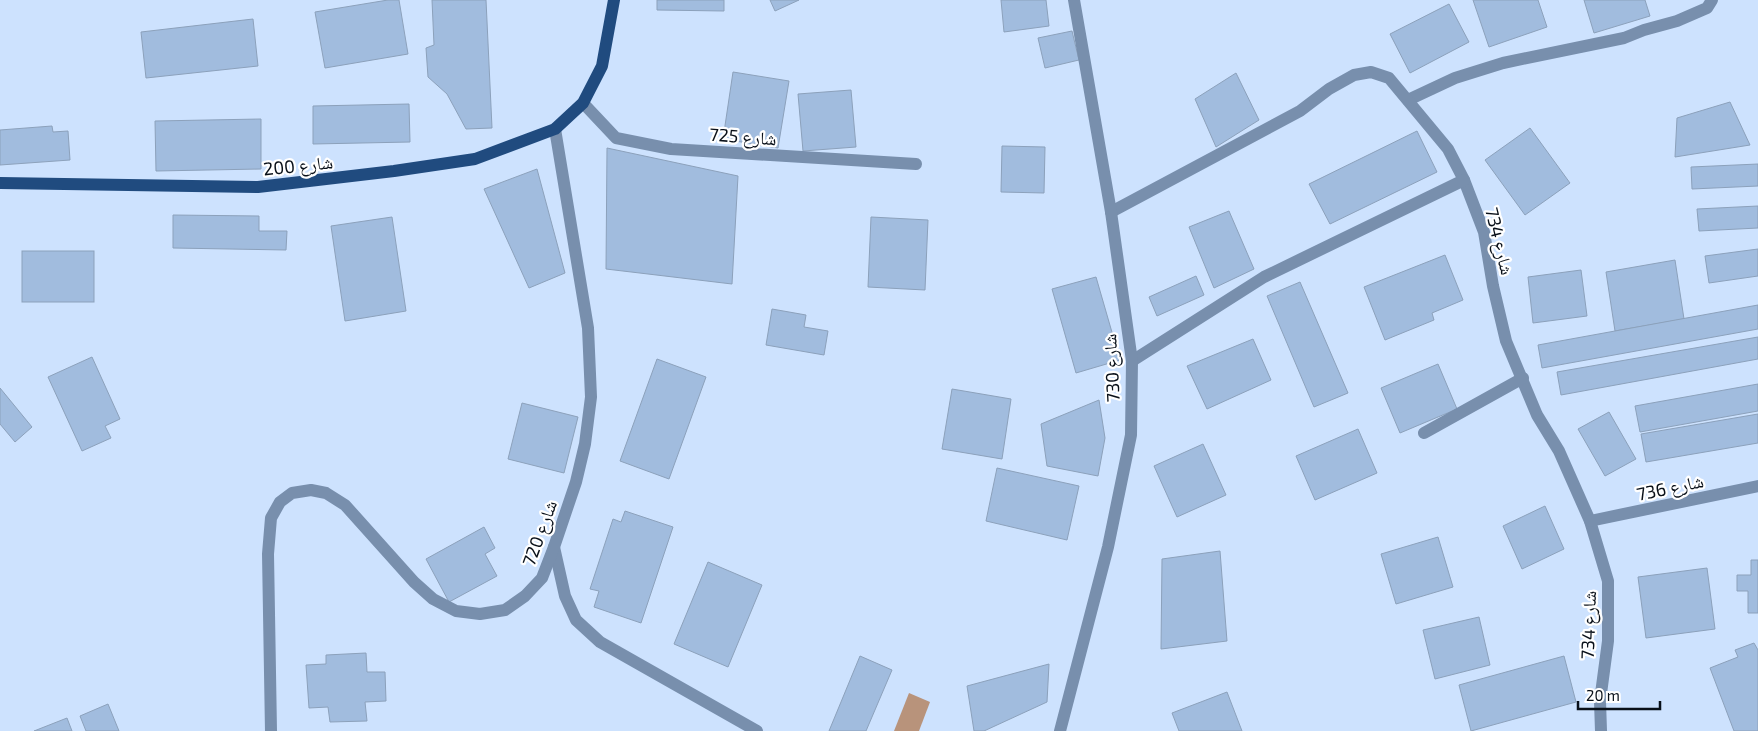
<svg xmlns="http://www.w3.org/2000/svg" width="1758" height="731" font-family="'Exo 2','Noto Naskh Arabic',sans-serif">
<style>
.water{fill:#b8937b}
.building{fill:#a1bcde;stroke:#8ca1bb}
.lines{fill:none;stroke-linecap:round;stroke-linejoin:round}
.minor{stroke:#788fad;stroke-width:12}
.major{stroke:#204b7f;stroke-width:12}
.labels{text-anchor:middle;dominant-baseline:central;stroke-width:4.5;stroke-linejoin:round;paint-order:stroke}
.street-label{font-size:18px;fill:#091019;stroke:#fff}
</style>
<rect width="100%" height="100%" fill="#cde2fe"/>
<polygon class="water" points="909,693 930,702 919,731 894,731"/>
<g class="building">
<polygon points="388,0 399,0 408,54 325,68 315,12"/>
<polygon points="432,0 486,0 492,128 466,129 447,94 428,77 426,48 434,45"/>
<polygon points="657,0 724,0 724,11 657,10"/>
<polygon points="770,0 799,0 775,11"/>
<polygon points="1001,0 1046,0 1049,26 1004,32"/>
<polygon points="1473,0 1538,0 1547,27 1489,47"/>
<polygon points="1584,0 1645,0 1650,16 1594,33"/>
<polygon points="1449,4 1469,42 1410,73 1390,34"/>
<polygon points="253,19 258,66 146,78 141,32"/>
<polygon points="1072,31 1079,60 1045,68 1038,38"/>
<polygon points="733,72 789,81 778,148 723,139"/>
<polygon points="1236,73 1259,120 1216,147 1195,99"/>
<polygon points="851,90 856,147 803,151 798,94"/>
<polygon points="1730,102 1750,145 1675,157 1677,118"/>
<polygon points="409,104 410,142 313,144 313,106"/>
<polygon points="261,119 261,169 156,171 155,121"/>
<polygon points="52,126 53,132 68,131 70,160 0,165 0,130"/>
<polygon points="1530,128 1570,183 1525,215 1485,160"/>
<polygon points="1417,131 1437,172 1330,224 1309,184"/>
<polygon points="1002,146 1045,147 1044,193 1001,192"/>
<polygon points="607,148 738,176 732,284 606,269"/>
<polygon points="1758,164 1758,186 1692,189 1691,167"/>
<polygon points="537,169 565,273 529,288 484,189"/>
<polygon points="1758,206 1758,228 1699,231 1697,209"/>
<polygon points="1229,211 1254,269 1214,288 1189,227"/>
<polygon points="173,215 259,216 259,231 287,231 286,250 173,248"/>
<polygon points="392,217 406,311 345,321 331,226"/>
<polygon points="871,217 928,220 925,290 868,287"/>
<polygon points="1758,249 1758,276 1709,283 1705,256"/>
<rect x="22" y="251" width="72" height="51"/>
<polygon points="1445,255 1463,300 1432,313 1434,320 1385,340 1364,287"/>
<polygon points="1675,260 1684,319 1615,331 1606,272"/>
<polygon points="1581,270 1587,316 1533,323 1528,277"/>
<polygon points="1196,276 1204,295 1157,316 1149,297"/>
<polygon points="1096,277 1120,360 1076,373 1052,289"/>
<polygon points="1300,282 1348,393 1314,407 1267,296"/>
<polygon points="1758,305 1758,329 1542,368 1538,345"/>
<polygon points="772,309 806,315 804,327 828,331 824,355 766,345"/>
<polygon points="1758,337 1758,359 1561,395 1557,372"/>
<polygon points="1253,339 1271,380 1207,409 1187,366"/>
<polygon points="92,357 120,419 105,426 111,438 82,451 48,377"/>
<polygon points="657,359 706,377 669,479 620,461"/>
<polygon points="1438,364 1457,409 1400,433 1381,388"/>
<polygon points="1758,384 1758,411 1640,432 1635,406"/>
<polygon points="0,388 32,427 15,442 0,424"/>
<polygon points="952,389 1011,399 1002,459 942,449"/>
<polygon points="1099,400 1105,438 1098,476 1047,466 1041,424"/>
<polygon points="522,403 578,417 564,473 508,459"/>
<polygon points="1609,412 1636,459 1605,476 1578,429"/>
<polygon points="1758,414 1758,443 1646,462 1641,434"/>
<polygon points="1358,429 1377,473 1315,500 1296,456"/>
<polygon points="1203,444 1226,495 1177,517 1154,466"/>
<polygon points="997,468 1079,486 1067,540 986,521"/>
<polygon points="1545,506 1564,549 1522,569 1503,526"/>
<polygon points="625,511 673,527 641,623 594,607 599,591 590,589 613,519 621,522"/>
<polygon points="484,527 495,548 485,554 497,576 449,602 426,559"/>
<polygon points="1438,537 1453,587 1396,604 1381,554"/>
<polygon points="1220,551 1227,641 1161,649 1162,559"/>
<polygon points="1751,560 1758,560 1758,613 1748,613 1748,591 1737,591 1737,575 1751,575"/>
<polygon points="708,562 762,585 728,667 674,644"/>
<polygon points="1707,568 1715,629 1646,638 1638,577"/>
<polygon points="1479,617 1490,665 1435,679 1423,630"/>
<polygon points="1754,643 1758,650 1758,731 1734,731 1710,668 1738,657 1735,650"/>
<polygon points="366,653 367,672 385,672 386,701 365,702 367,721 330,722 328,707 309,708 306,665 326,664 326,655"/>
<polygon points="860,656 892,670 866,731 829,731"/>
<polygon points="1564,656 1576,702 1471,731 1459,685"/>
<polygon points="1049,664 1047,702 984,731 974,731 967,686"/>
<polygon points="1227,692 1242,731 1179,731 1172,713"/>
<polygon points="108,704 119,731 86,731 80,716"/>
<polygon points="67,718 72,731 34,731"/>
</g>
<g class="lines">
<g class="minor">
<polyline points="1408,100 1455,78 1503,63 1624,38 1644,30 1677,21 1707,8 1712,0"/>
<polyline points="583,103 616,138 671,149 916,164"/>
<polyline points="1111,212 1300,111 1329,89 1354,75 1371,72 1389,78 1448,149 1464,180 1484,232 1493,286 1506,341 1537,415 1559,451 1590,521 1608,581 1608,641 1600,701 1601,731"/>
<polyline points="1132,361 1264,277 1464,180"/>
<polyline points="1424,433 1523,378"/>
<polyline points="1590,521 1758,486"/>
<polyline points="554,547 565,596 576,620 600,642 757,731"/>
<polyline points="271,731 268,554 271,518 280,502 292,493 311,490 326,493 345,505 414,582 433,599 456,611 480,614 505,610 525,596 542,578 554,547 576,482 585,444 591,397 588,328 555,129"/>
<polyline points="1060,731 1108,547 1131,435 1132,361 1111,212 1074,0"/>
</g>
<polyline class="major" points="0,183 258,187 394,171 475,159 555,129 583,103 602,66 614,0"/>
</g>
<g class="labels">
<g class="street-label">
<text transform="translate(743 136) rotate(4)">شارع 725</text>
<text transform="translate(298 165) rotate(-6)">شارع 200</text>
<text transform="translate(1500 241) rotate(76)">شارع 734</text>
<text transform="translate(1111 368) rotate(-93)">شارع 730</text>
<text transform="translate(1670 487) rotate(-12)">شارع 736</text>
<text transform="translate(539 533) rotate(-70)">شارع 720</text>
<text transform="translate(1588 625) rotate(-88)">شارع 734</text>
</g>
</g>
<path d="M1578 701v8h82v-8" fill="none" stroke="#091019" stroke-width="2.5"/>
<text x="1586" y="701" font-size="15" fill="#091019" stroke="#ffffff" stroke-width="4" paint-order="stroke">20 m</text>
</svg>
